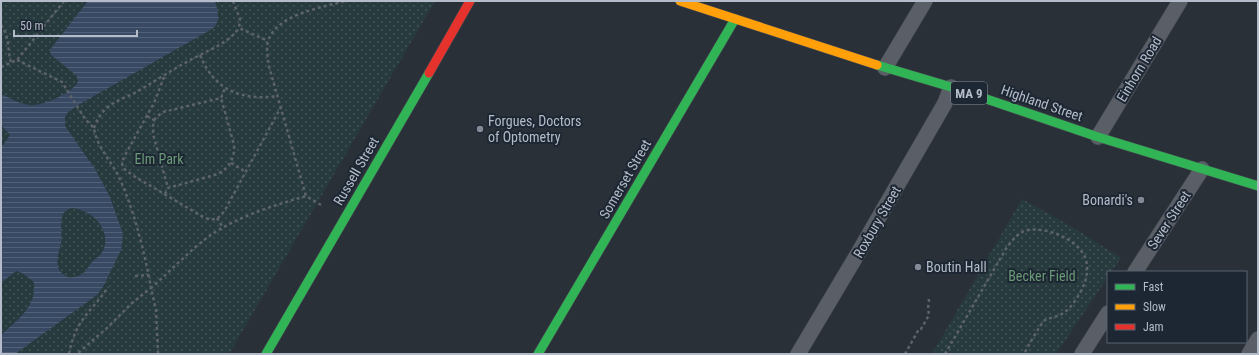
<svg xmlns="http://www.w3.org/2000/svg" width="1259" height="355" font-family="'Roboto Condensed',sans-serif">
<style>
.park{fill:url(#park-dots)}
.water{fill:url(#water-rules);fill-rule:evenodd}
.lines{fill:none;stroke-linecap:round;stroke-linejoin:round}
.street-casing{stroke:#484c53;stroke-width:16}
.fast-casing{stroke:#484c53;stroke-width:10}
.slow-casing{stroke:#484c53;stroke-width:10}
.jam-casing{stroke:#484c53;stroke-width:10}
.path{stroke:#5d636a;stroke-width:2.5;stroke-dasharray:3 3;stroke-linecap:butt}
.street{stroke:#5a5e66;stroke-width:15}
.fast{stroke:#30b455;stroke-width:9}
.slow{stroke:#ff9f0a;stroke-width:9}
.jam{stroke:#e5322d;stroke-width:9}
.poi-dot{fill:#848b96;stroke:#1d2633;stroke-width:1.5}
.labels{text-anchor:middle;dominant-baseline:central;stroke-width:4;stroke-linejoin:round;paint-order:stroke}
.shield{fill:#1d2633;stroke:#878f9c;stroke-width:1}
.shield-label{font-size:13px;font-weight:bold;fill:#b4bcc9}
.street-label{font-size:14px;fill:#b4bcc9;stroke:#1d2633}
.poi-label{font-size:14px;fill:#b4bcc9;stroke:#1d2633;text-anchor:start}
.park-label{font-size:14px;fill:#6b9a76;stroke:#1d2633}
</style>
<defs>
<pattern id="park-dots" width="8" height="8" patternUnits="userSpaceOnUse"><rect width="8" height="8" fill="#273a3e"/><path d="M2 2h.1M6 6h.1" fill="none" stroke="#445559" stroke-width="1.8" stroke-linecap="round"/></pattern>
<pattern id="water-rules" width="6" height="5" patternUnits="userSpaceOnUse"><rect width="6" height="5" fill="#384963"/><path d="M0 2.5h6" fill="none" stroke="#526178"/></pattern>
</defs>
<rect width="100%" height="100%" fill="#2a3038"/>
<g class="park">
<polygon points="1,1 435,1 229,354 1,354"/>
<polygon points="1022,199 1074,228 1121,258 1111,272 1108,272 1108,277 1056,354 932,354"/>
</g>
<path class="water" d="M88,1H215C218,11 221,23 212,29L80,104L68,112L65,117V126L95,169L109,195L123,234L121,250L103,287L97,295L15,354H1V335C12,325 29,312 33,297C34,293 34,287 34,282L22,273L16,271L1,283V148L10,135L1,125V94C10,98 20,104 30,105C41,107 75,92 78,81L76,75L51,55L50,52L52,47ZM72,208C93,210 112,230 103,251C100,256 96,258 92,262C87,268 84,276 74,277C70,278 66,277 63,274C53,266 59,253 61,243C63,231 56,211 72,208Z"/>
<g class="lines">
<defs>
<g id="street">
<polyline points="885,68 925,1"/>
<polyline points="1098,137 1180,1"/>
<polyline points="1135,272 1202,169"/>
<polyline points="798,354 857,255 945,103 951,87"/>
<polyline points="1082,354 1108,313"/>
<polyline points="1249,354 1258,339"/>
</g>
<g id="fast">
<polyline points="877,65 951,87 1098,137 1258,186"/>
<polyline points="266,354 429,73"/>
<polyline points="538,354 735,19"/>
</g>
<polyline id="slow" points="680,1 877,65"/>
<polyline id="jam" points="429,73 470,1"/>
</defs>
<use href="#street" class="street-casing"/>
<use href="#fast" class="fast-casing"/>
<use href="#slow" class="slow-casing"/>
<use href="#jam" class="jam-casing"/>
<g class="path">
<polyline points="233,1 240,19 239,28 268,41"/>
<path d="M1,25C10,37 7,49 11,62"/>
<path d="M200,55C214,90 241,101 277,96"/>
<path d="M17,60L62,82L80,111L85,119L94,128C96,146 112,162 120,179C135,214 144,250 151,288L132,303L108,327L77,354"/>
<polyline points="1,67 17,60 64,1"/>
<path d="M164,77L154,103L124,157L122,163L123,168L132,175L205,218C215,221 219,219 225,210L281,107"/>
<polyline points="147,116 154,120 153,126 153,134 168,188"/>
<polyline points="154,120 159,115 163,112 221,98 225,88"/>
<path d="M94,128C97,119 101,113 108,107C116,100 128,97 138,91C157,80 176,67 196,57C213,48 228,43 239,28"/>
<polyline points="231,163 246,172"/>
<path d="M165,194L168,188L218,174C229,168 235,158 234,145L221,98"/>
<path d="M321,205L306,196L268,63C268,56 266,48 268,41C277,14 321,8 345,1"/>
<polyline points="217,218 223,228"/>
<polyline points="135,276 149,275"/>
<path d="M69,354C72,337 79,322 91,309C97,302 103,295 108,287"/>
<path d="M158,354L156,310L151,288C173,269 193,246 217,231C245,214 276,205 306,196"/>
<polyline points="905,354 919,329 921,329 929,315 928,308 929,301 928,296"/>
<path d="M945,354L1007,247C1013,240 1018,232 1028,230C1047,227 1074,238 1084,255C1088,262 1088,273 1085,282C1081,293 1071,310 1060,315C1055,317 1050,318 1045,320C1040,324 1028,347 1024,354"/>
</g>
<use href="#street" class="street"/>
<use href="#fast" class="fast"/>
<use href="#slow" class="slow"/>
<use href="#jam" class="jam"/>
</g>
<g class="poi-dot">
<circle cx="480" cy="129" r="4"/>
<circle cx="1141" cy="200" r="4"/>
<circle cx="918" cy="267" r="4"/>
</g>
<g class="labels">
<rect class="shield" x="951" y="82" width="36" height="22" rx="3"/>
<g class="shield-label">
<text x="969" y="93">MA 9</text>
</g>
<g class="street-label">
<text transform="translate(1139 69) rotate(-59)">Einhorn Road</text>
<text transform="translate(1042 103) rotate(19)">Highland Street</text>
<text transform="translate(356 171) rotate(-60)">Russell Street</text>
<text transform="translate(625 179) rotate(-60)">Somerset Street</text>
<text transform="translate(1169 220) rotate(-57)">Sever Street</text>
<text transform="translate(877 222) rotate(-60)">Roxbury Street</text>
</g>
<g class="poi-label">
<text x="488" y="121">Forgues, Doctors<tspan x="488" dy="16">of Optometry</tspan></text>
<text x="1133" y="200" text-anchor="end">Bonardi's</text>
<text x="926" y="267">Boutin Hall</text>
</g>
<g class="park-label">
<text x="159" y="159">Elm Park</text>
<text x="1042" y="276">Becker Field</text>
</g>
</g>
<rect width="1259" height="355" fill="none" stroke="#b4bcc9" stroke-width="4"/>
<rect x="1107" y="271" width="140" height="72" fill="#1d2633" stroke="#59626f"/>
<rect x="1115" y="284" width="20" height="6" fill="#30b455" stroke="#59626f"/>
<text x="1143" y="291" font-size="12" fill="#b4bcc9">Fast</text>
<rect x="1115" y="304" width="20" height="6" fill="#ff9f0a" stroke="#59626f"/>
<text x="1143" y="311" font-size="12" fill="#b4bcc9">Slow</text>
<rect x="1115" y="324" width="20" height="6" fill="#e5322d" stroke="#59626f"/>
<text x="1143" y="331" font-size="12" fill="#b4bcc9">Jam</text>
<path d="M14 30v6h123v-6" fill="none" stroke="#b4bcc9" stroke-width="2"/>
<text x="20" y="30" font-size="12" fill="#b4bcc9" stroke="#1d2633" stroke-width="3" paint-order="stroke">50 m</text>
</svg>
